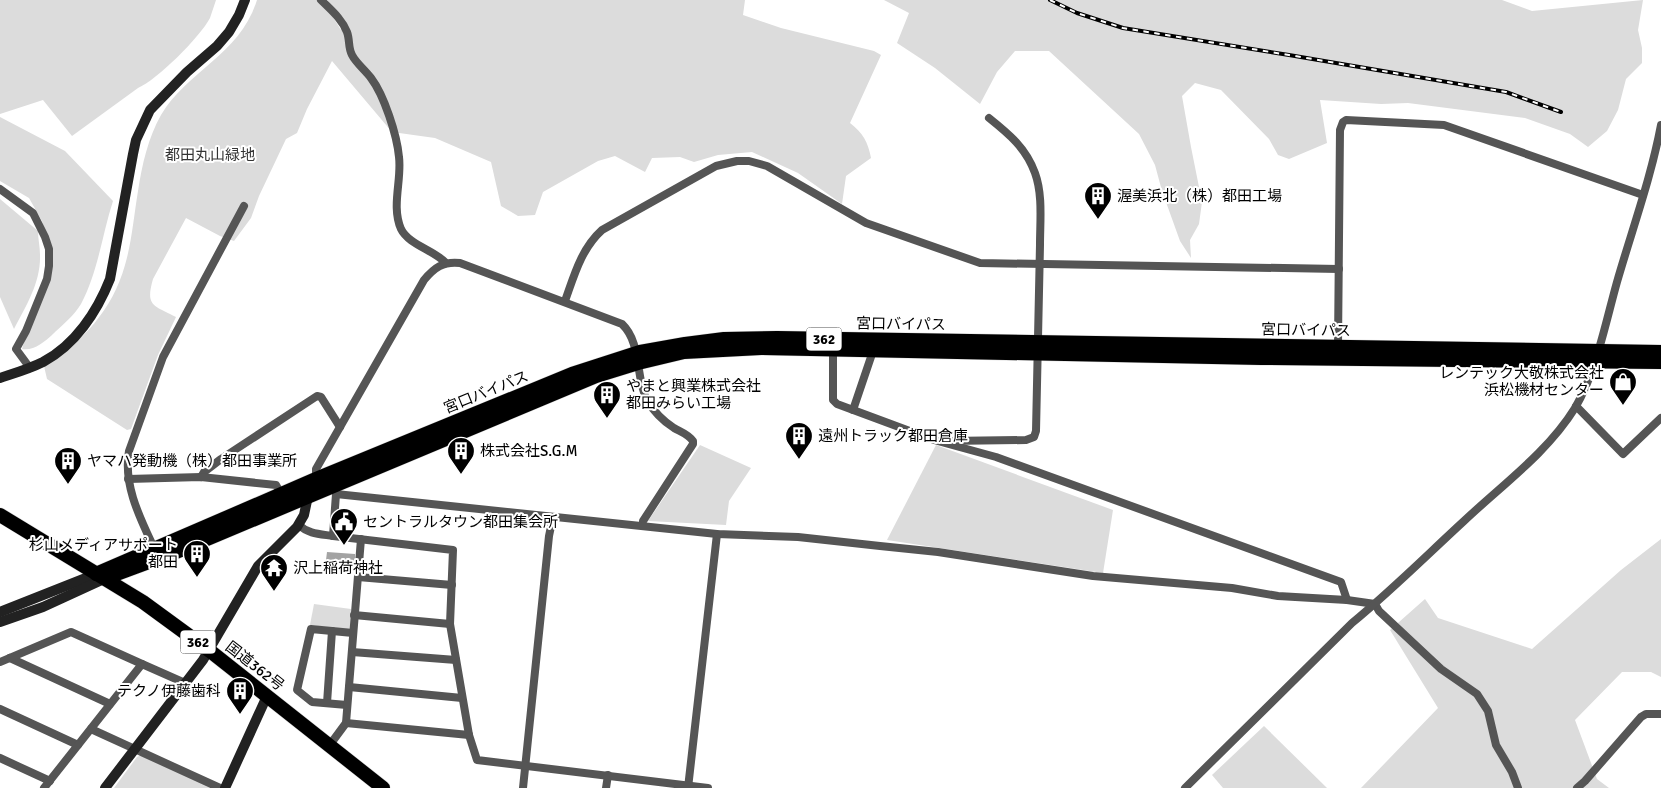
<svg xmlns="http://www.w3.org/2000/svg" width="1661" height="788" font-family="Signika,'Noto Sans JP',sans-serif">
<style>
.green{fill:#dcdcdc}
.water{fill:#a3a3a3}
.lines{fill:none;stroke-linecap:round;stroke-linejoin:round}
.highway-casing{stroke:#dbdbdb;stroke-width:15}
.street{stroke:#555;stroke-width:8}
.secondary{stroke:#222;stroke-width:10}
.highway{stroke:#000;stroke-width:14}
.rail-casing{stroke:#000;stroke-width:4}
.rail{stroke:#fff;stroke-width:2;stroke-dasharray:5.5;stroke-linecap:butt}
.labels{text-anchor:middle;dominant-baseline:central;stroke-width:4;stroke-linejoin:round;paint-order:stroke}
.shield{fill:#fff;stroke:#4c4c4c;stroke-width:1}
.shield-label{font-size:14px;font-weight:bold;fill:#000}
.park-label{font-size:15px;fill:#333;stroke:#fff}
.poi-label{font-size:15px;fill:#000;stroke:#fff;text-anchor:start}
.street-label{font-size:15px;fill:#000;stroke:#fff}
</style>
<rect width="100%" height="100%" fill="#fff"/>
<g class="green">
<path d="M0,0H216C214,6 212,12 210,18C200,37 157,80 138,88L72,136L43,100L0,114Z"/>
<path d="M257,0H317L331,14L341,30L344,21L327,0H745L743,15L781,28L874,51L881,55L850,123C863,133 868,142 871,158L846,176L842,204L798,173L752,152L718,155L694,162L680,157L652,158L645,172L615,156L598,161L543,192L535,215L518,216L501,206L491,162L435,138L392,132L332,61L307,109L297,133L286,139L259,196L251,218L234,241L220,236L186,218L153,279C145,307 154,305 176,317L158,355L131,429L127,430L47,379L44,366C83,341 112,311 125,265C132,241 134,215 138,191C142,165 148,138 161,115C188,70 240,55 257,0Z"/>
<polygon points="884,0 1502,0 1532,11 1643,0 1638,30 1642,48 1642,63 1626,79 1618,110 1607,131 1588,147 1570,134 1525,118 1408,103 1381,104 1320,100 1327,143 1289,159 1278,155 1269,139 1221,90 1195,83 1182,96 1191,147 1202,202 1199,224 1190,240 1191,258 1180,241 1162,191 1155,165 1139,134 1049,51 1015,51 997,72 980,104 935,68 897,43 909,13"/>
<path d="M0,117L65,151L113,201C102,235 98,272 81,304C74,316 62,325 52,335C44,342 34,351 22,349L51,252L42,221L29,198L0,181Z"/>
<path d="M0,199L38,231C38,239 40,247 40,255C41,282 26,306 14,329L0,297Z"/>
<polygon points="700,445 751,468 729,501 726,525 648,521"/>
<polygon points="936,445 1113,510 1103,573 887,540"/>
<polygon points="1661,539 1661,677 1651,672 1622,672 1575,720 1597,779 1609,788 1361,788 1438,708 1390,630 1425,599 1438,618 1532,649 1621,570"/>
<polygon points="314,604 351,609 350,630 310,625"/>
<polygon points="1264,726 1327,788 1223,788 1212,775"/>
<polygon points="141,755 212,788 114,788 137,757"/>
</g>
<polygon class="water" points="327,552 355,554 355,563 338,562 337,573 334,573 335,561 326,560"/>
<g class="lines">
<defs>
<g id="highway">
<polyline points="0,515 143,602 210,651 383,788"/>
<polyline points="96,574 316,479 572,374 640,352 685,344 724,339 777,338 1661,352"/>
<polyline points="114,575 176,552 596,376 638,363 684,352 761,348 1261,358 1661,362"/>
</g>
</defs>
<use href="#highway" class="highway-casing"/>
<g class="street">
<path d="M321,0C331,10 342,19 347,32C350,40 348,48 352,55C356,63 365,70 371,78C384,95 397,135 399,157C402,180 391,206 401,229C409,245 434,250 446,263"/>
<polyline points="0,189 33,213 45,237 49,249 49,266 47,279 26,331 16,349 30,368"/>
<path d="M565,301C574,276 581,249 602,230L716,166L737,161H749L767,166L866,223L980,263L1339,269"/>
<polyline points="1338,346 1340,130 1343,122 1346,120 1444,125 1643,195"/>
<polyline points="833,351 833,400 837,404 934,440 996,457 1341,582 1347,600"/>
<polyline points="1576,406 1623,454 1661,418"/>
<polyline points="853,410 873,351"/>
<path d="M947,441L1026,440L1034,437L1036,431C1037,369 1039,307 1040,245C1040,221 1043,195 1035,173C1026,148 1009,134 989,118"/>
<polyline points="201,477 204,472 221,459 317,396 321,397 340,427"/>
<polyline points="128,479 201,477 276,485 281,494"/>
<path d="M316,479V469L424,280C434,268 443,261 460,263L622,324C642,343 635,377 647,400C654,412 663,421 674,428C681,432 688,434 693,441V444L643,521V526"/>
<path d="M299,525C308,534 320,534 333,536"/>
<path d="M154,548C140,518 123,485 129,451L163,357L244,206"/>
<polyline points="358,577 452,585"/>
<polyline points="354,615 450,624"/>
<polyline points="352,652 456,660"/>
<polyline points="10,658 110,704"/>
<polyline points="0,662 71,632 142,664"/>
<polyline points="349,687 462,698"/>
<polyline points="327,703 332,631"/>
<polyline points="347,705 312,702 297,690 311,629 353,633"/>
<polyline points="0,709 78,745 142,664 185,683"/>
<polyline points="346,723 469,735"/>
<polyline points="91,729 220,788"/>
<polyline points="329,746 346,723 361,539"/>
<polyline points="0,758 50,781"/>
<polyline points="44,788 78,745"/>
<polyline points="523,788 549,536 553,517"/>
<polyline points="606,788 608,775"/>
<polyline points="688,788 717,534"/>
<polyline points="708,788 477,760 469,735 450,624 453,550 333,536 336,494 717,534 798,537 880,546 938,552 1093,576 1232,588 1278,596 1347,600 1375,604 1379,611 1441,669 1477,694 1488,711 1496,745 1512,772 1518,788"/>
<path d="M1185,788L1352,623C1391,591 1427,555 1464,521C1502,485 1547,453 1575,408C1596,373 1606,321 1617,282C1632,230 1651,178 1661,125"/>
<polyline points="1577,788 1585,781 1641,717 1646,714 1661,714"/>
</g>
<g class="secondary">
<path d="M0,378C15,373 29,369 43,362C75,345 97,312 110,279L133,154L136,140L150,110L187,72L217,46L229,32L239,15L245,0"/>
<polyline points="0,612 96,574"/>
<polyline points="0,622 43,607 104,579"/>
<polyline points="105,788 203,660 258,566 297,527 304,515 308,496"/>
<polyline points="225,788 267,696"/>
</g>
<use href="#highway" class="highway"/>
<defs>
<polyline id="rail" points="1050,0 1077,13 1123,28 1289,55 1506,92 1561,112"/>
</defs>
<use href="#rail" class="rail-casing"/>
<use href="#rail" class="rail"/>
</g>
<defs>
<symbol id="building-pin" viewBox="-11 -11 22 30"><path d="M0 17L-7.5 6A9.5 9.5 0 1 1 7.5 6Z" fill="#000" stroke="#fff"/><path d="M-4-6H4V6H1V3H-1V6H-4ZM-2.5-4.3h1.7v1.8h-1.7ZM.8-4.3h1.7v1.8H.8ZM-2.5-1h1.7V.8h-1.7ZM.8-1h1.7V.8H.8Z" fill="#fff"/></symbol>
<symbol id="shop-pin" viewBox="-11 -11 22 30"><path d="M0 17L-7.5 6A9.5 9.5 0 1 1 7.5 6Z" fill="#000" stroke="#fff"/><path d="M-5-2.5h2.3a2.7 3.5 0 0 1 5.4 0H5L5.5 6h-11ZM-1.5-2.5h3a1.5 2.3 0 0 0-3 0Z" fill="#fff"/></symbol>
<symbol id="civic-pin" viewBox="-11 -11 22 30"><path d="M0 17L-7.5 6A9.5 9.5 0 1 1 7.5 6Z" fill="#000" stroke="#fff"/><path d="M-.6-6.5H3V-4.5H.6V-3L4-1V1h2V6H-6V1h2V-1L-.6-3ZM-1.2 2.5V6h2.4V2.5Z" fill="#fff"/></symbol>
<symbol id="temple-pin" viewBox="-11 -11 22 30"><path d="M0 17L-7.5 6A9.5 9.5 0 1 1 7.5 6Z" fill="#000" stroke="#fff"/><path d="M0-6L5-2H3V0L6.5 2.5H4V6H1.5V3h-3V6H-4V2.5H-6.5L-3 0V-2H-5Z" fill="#fff"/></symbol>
</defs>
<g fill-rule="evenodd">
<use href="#building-pin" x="1082" y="180" width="32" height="43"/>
<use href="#shop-pin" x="1607" y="366" width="32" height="43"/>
<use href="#building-pin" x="591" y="379" width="32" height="43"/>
<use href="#building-pin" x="783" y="420" width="32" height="43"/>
<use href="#building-pin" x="445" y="435" width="32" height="43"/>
<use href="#building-pin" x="52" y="445" width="32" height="43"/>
<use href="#civic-pin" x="328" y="506" width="32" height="43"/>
<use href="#building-pin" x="181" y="538" width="32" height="43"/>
<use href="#temple-pin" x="258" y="552" width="32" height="43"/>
<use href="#building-pin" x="224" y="675" width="32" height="43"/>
</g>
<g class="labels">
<g class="shield">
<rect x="806.5" y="327.5" width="35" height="23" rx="4"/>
<rect x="180.5" y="630.5" width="35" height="23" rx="4"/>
</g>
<g class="shield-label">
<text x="824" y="339">362</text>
<text x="198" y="642">362</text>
</g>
<g class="park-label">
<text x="210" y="155">都田丸山緑地</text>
</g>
<g class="poi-label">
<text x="1117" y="196">渥美浜北（株）都田工場</text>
<text x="1604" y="373" text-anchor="end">レンテック大敬株式会社<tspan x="1604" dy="17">浜松機材センター</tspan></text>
<text x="626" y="386">やまと興業株式会社<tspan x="626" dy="17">都田みらい工場</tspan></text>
<text x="818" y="436">遠州トラック都田倉庫</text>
<text x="480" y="451">株式会社S.G.M</text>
<text x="87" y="461">ヤマハ発動機（株）都田事業所</text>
<text x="363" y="522">セントラルタウン都田集会所</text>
<text x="178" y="545" text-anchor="end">杉山メディアサポート<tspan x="178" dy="17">都田</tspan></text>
<text x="293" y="568">沢上稲荷神社</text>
<text x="221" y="691" text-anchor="end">テクノ伊藤歯科</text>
</g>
<g class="street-label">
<text transform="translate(901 324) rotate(1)">宮口バイパス</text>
<text transform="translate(1306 330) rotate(1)">宮口バイパス</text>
<text transform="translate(486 392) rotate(-22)">宮口バイパス</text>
<text transform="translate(255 666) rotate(38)">国道362号</text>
</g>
</g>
</svg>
